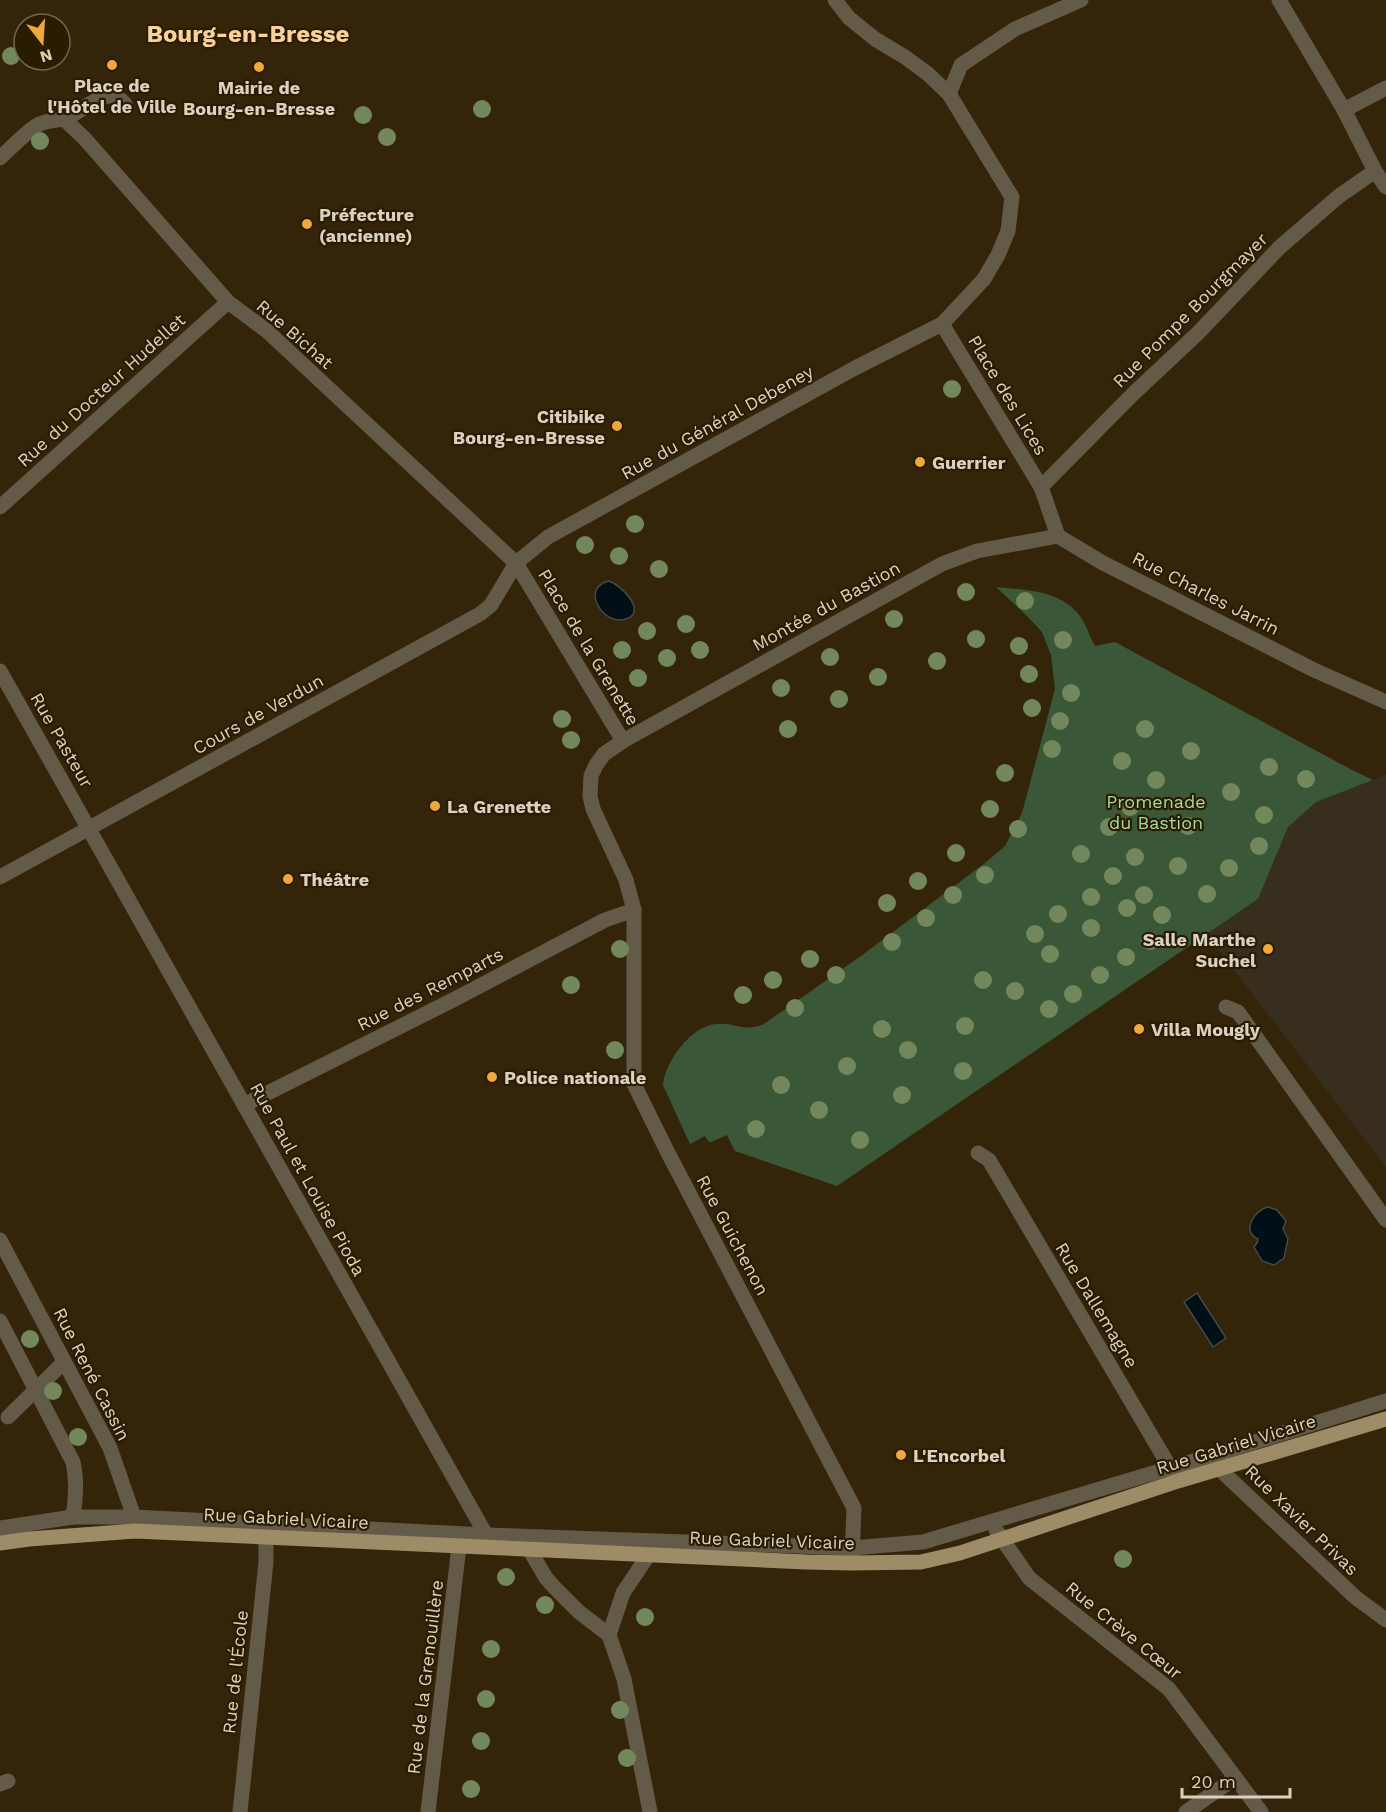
<svg xmlns="http://www.w3.org/2000/svg" width="1386" height="1812" font-family="'Work Sans',sans-serif">
<style>
.education{fill:#372e1e}
.green{fill:#3a5837}
.water{fill:#011016;stroke:#424a4a;stroke-width:1.5}
.lines{fill:none;stroke-linecap:round;stroke-linejoin:round}
.minor{stroke:#635b48;stroke-width:15}
.major{stroke:#9d8c66;stroke-width:15}
.tree{fill:#72885c}
.poi-dot{fill:#eea83c;stroke:#2a1c01;stroke-width:2}
.labels{text-anchor:middle;dominant-baseline:central;stroke-width:4.5;stroke-linejoin:round;paint-order:stroke}
.poi-label{font-size:18px;font-weight:bold;fill:#dbd1c2;stroke:#2a1c01;text-anchor:start}
.street-label{font-size:18px;fill:#dbd1c2;stroke:#2a1c01}
.park-label{font-size:18px;fill:#a5d99f;stroke:#2a1c01}
.district-label{font-size:24px;font-weight:bold;fill:#f8d19d;stroke:#2a1c01}
</style>
<rect width="100%" height="100%" fill="#34250a"/>
<polygon class="education" points="1386,775 1386,1167 1206,934 1258,899 1288,827 1316,802"/>
<path class="green" d="M996,587C1026,590 1060,590 1080,616C1086,625 1090,637 1095,646L1115,642L1352,770L1373,780L1316,802L1288,827L1258,899L837,1186L735,1151L727,1135L711,1142H709L705,1136L690,1144L663,1085C665,1061 692,1025 717,1024C737,1022 742,1033 764,1024L861,956L985,863L1005,846L1022,813L1055,689L1051,655L1042,632L1026,615Z"/>
<g class="water">
<path d="M609,581C623,586 647,612 626,619C604,627 579,588 609,581Z"/>
<path d="M1268,1207L1277,1210L1286,1221L1283,1229L1288,1239L1284,1258L1274,1265L1262,1261L1254,1247L1257,1243L1258,1239C1241,1232 1254,1210 1268,1207Z"/>
<polygon points="1197,1293 1226,1338 1213,1347 1184,1302"/>
</g>
<g class="lines">
<g class="minor">
<polyline points="1279,0 1344,110 1375,171 1386,187"/>
<polyline points="949,94 961,65 1015,29 1081,0"/>
<polyline points="1344,110 1386,88"/>
<polyline points="64,119 85,139 228,302 267,331 516,563 623,741"/>
<path d="M0,158C11,148 23,135 36,126C45,120 53,121 63,119C83,114 106,81 125,104"/>
<polyline points="942,324 1041,487 1058,536 1103,563 1314,670 1386,702"/>
<polyline points="1041,487 1132,395 1198,333 1280,247 1339,196 1375,171"/>
<polyline points="0,507 228,302"/>
<polyline points="0,671 490,1542"/>
<polyline points="0,877 480,614 491,605 516,563 548,537 855,368 942,324 984,279 998,255 1008,231 1012,197 949,94 928,74 905,57 875,39 849,18 835,0"/>
<polyline points="1226,1007 1238,1012 1386,1220"/>
<polyline points="244,1105 455,999 605,920 634,910"/>
<polyline points="978,1153 989,1160 1175,1476"/>
<polyline points="0,1240 110,1448 134,1517 135,1525"/>
<path d="M0,1321L73,1462C77,1480 76,1499 73,1517"/>
<polyline points="8,1417 64,1362"/>
<polyline points="1211,1461 1355,1597 1386,1620"/>
<polyline points="0,1528 73,1517 134,1517 486,1535 852,1548 923,1542 1207,1457 1386,1401"/>
<polyline points="996,1530 1029,1578 1169,1689 1261,1812"/>
<polyline points="529,1549 546,1578 555,1588 579,1612 609,1635 624,1679 650,1812"/>
<polyline points="852,1557 854,1508 667,1151 634,1084 634,910 626,880 593,809 590,796 591,776 596,765 604,754 623,741 942,564 977,551 1058,536"/>
<polyline points="609,1635 623,1593 649,1554"/>
<polyline points="0,1784 8,1781"/>
<polyline points="240,1812 266,1562 266,1536"/>
<polyline points="428,1812 459,1546"/>
<polyline points="1186,1812 1235,1778"/>
</g>
<polyline class="major" points="0,1543 29,1539 135,1531 806,1562 852,1563 921,1562 960,1553 1178,1481 1386,1419"/>
</g>
<g class="tree">
<circle cx="11" cy="56" r="9"/>
<circle cx="482" cy="109" r="9"/>
<circle cx="363" cy="115" r="9"/>
<circle cx="387" cy="137" r="9"/>
<circle cx="40" cy="141" r="9"/>
<circle cx="952" cy="389" r="9"/>
<circle cx="635" cy="524" r="9"/>
<circle cx="585" cy="545" r="9"/>
<circle cx="619" cy="556" r="9"/>
<circle cx="659" cy="569" r="9"/>
<circle cx="966" cy="592" r="9"/>
<circle cx="1025" cy="601" r="9"/>
<circle cx="894" cy="619" r="9"/>
<circle cx="686" cy="624" r="9"/>
<circle cx="647" cy="631" r="9"/>
<circle cx="976" cy="639" r="9"/>
<circle cx="1063" cy="640" r="9"/>
<circle cx="1019" cy="646" r="9"/>
<circle cx="622" cy="650" r="9"/>
<circle cx="700" cy="650" r="9"/>
<circle cx="830" cy="657" r="9"/>
<circle cx="667" cy="658" r="9"/>
<circle cx="937" cy="661" r="9"/>
<circle cx="1029" cy="674" r="9"/>
<circle cx="878" cy="677" r="9"/>
<circle cx="638" cy="678" r="9"/>
<circle cx="781" cy="688" r="9"/>
<circle cx="1071" cy="693" r="9"/>
<circle cx="839" cy="699" r="9"/>
<circle cx="1032" cy="708" r="9"/>
<circle cx="562" cy="719" r="9"/>
<circle cx="1060" cy="721" r="9"/>
<circle cx="788" cy="729" r="9"/>
<circle cx="1145" cy="729" r="9"/>
<circle cx="571" cy="740" r="9"/>
<circle cx="1052" cy="749" r="9"/>
<circle cx="1191" cy="751" r="9"/>
<circle cx="1122" cy="761" r="9"/>
<circle cx="1269" cy="767" r="9"/>
<circle cx="1005" cy="773" r="9"/>
<circle cx="1306" cy="779" r="9"/>
<circle cx="1156" cy="780" r="9"/>
<circle cx="1231" cy="792" r="9"/>
<circle cx="1130" cy="807" r="9"/>
<circle cx="990" cy="809" r="9"/>
<circle cx="1264" cy="815" r="9"/>
<circle cx="1188" cy="826" r="9"/>
<circle cx="1109" cy="827" r="9"/>
<circle cx="1018" cy="829" r="9"/>
<circle cx="1259" cy="846" r="9"/>
<circle cx="956" cy="853" r="9"/>
<circle cx="1081" cy="854" r="9"/>
<circle cx="1135" cy="857" r="9"/>
<circle cx="1178" cy="866" r="9"/>
<circle cx="1229" cy="868" r="9"/>
<circle cx="985" cy="875" r="9"/>
<circle cx="1113" cy="876" r="9"/>
<circle cx="918" cy="881" r="9"/>
<circle cx="1207" cy="894" r="9"/>
<circle cx="953" cy="895" r="9"/>
<circle cx="1144" cy="895" r="9"/>
<circle cx="1091" cy="897" r="9"/>
<circle cx="887" cy="903" r="9"/>
<circle cx="1127" cy="908" r="9"/>
<circle cx="1058" cy="914" r="9"/>
<circle cx="1162" cy="915" r="9"/>
<circle cx="926" cy="918" r="9"/>
<circle cx="1091" cy="928" r="9"/>
<circle cx="1035" cy="934" r="9"/>
<circle cx="1150" cy="941" r="9"/>
<circle cx="892" cy="942" r="9"/>
<circle cx="620" cy="949" r="9"/>
<circle cx="1050" cy="954" r="9"/>
<circle cx="1126" cy="957" r="9"/>
<circle cx="810" cy="959" r="9"/>
<circle cx="836" cy="975" r="9"/>
<circle cx="1100" cy="975" r="9"/>
<circle cx="773" cy="980" r="9"/>
<circle cx="983" cy="980" r="9"/>
<circle cx="571" cy="985" r="9"/>
<circle cx="1015" cy="991" r="9"/>
<circle cx="1073" cy="994" r="9"/>
<circle cx="743" cy="995" r="9"/>
<circle cx="795" cy="1008" r="9"/>
<circle cx="1049" cy="1009" r="9"/>
<circle cx="965" cy="1026" r="9"/>
<circle cx="882" cy="1029" r="9"/>
<circle cx="615" cy="1050" r="9"/>
<circle cx="908" cy="1050" r="9"/>
<circle cx="847" cy="1066" r="9"/>
<circle cx="963" cy="1071" r="9"/>
<circle cx="781" cy="1085" r="9"/>
<circle cx="902" cy="1095" r="9"/>
<circle cx="819" cy="1110" r="9"/>
<circle cx="756" cy="1129" r="9"/>
<circle cx="860" cy="1140" r="9"/>
<circle cx="30" cy="1339" r="9"/>
<circle cx="53" cy="1391" r="9"/>
<circle cx="78" cy="1437" r="9"/>
<circle cx="1123" cy="1559" r="9"/>
<circle cx="506" cy="1577" r="9"/>
<circle cx="545" cy="1605" r="9"/>
<circle cx="645" cy="1617" r="9"/>
<circle cx="491" cy="1649" r="9"/>
<circle cx="486" cy="1699" r="9"/>
<circle cx="620" cy="1710" r="9"/>
<circle cx="481" cy="1741" r="9"/>
<circle cx="627" cy="1758" r="9"/>
<circle cx="471" cy="1789" r="9"/>
</g>
<g class="poi-dot">
<circle cx="112" cy="65" r="6"/>
<circle cx="259" cy="67" r="6"/>
<circle cx="307" cy="224" r="6"/>
<circle cx="617" cy="426" r="6"/>
<circle cx="920" cy="462" r="6"/>
<circle cx="435" cy="806" r="6"/>
<circle cx="288" cy="879" r="6"/>
<circle cx="1268" cy="949" r="6"/>
<circle cx="1139" cy="1029" r="6"/>
<circle cx="492" cy="1077" r="6"/>
<circle cx="901" cy="1455" r="6"/>
</g>
<g class="labels">
<g class="poi-label">
<text x="112" y="85" text-anchor="middle">Place de<tspan x="112" dy="21">l'Hôtel de Ville</tspan></text>
<text x="259" y="87" text-anchor="middle">Mairie de<tspan x="259" dy="21">Bourg-en-Bresse</tspan></text>
<text x="319" y="214">Préfecture<tspan x="319" dy="21">(ancienne)</tspan></text>
<text x="605" y="416" text-anchor="end">Citibike<tspan x="605" dy="21">Bourg-en-Bresse</tspan></text>
<text x="932" y="462">Guerrier</text>
<text x="447" y="806">La Grenette</text>
<text x="300" y="879">Théâtre</text>
<text x="1256" y="939" text-anchor="end">Salle Marthe<tspan x="1256" dy="21">Suchel</tspan></text>
<text x="1151" y="1029">Villa Mougly</text>
<text x="504" y="1077">Police nationale</text>
<text x="913" y="1455">L'Encorbel</text>
</g>
<g class="street-label">
<text transform="translate(1190 310) rotate(-45)">Rue Pompe Bourgmayer</text>
<text transform="translate(295 334) rotate(41)">Rue Bichat</text>
<text transform="translate(101 390) rotate(-42)">Rue du Docteur Hudellet</text>
<text transform="translate(1008 395) rotate(59)">Place des Lices</text>
<text transform="translate(717 422) rotate(-29)">Rue du Général Debeney</text>
<text transform="translate(1206 593) rotate(27)">Rue Charles Jarrin</text>
<text transform="translate(826 606) rotate(-29)">Montée du Bastion</text>
<text transform="translate(589 647) rotate(59)">Place de la Grenette</text>
<text transform="translate(258 714) rotate(-29)">Cours de Verdun</text>
<text transform="translate(62 740) rotate(60)">Rue Pasteur</text>
<text transform="translate(430 989) rotate(-27)">Rue des Remparts</text>
<text transform="translate(308 1179) rotate(61)">Rue Paul et Louise Pioda</text>
<text transform="translate(733 1235) rotate(62)">Rue Guichenon</text>
<text transform="translate(1097 1305) rotate(59)">Rue Dallemagne</text>
<text transform="translate(92 1374) rotate(63)">Rue René Cassin</text>
<text transform="translate(1236 1444) rotate(-17)">Rue Gabriel Vicaire</text>
<text transform="translate(286 1518) rotate(3)">Rue Gabriel Vicaire</text>
<text transform="translate(1302 1520) rotate(44)">Rue Xavier Privas</text>
<text transform="translate(772 1540) rotate(2)">Rue Gabriel Vicaire</text>
<text transform="translate(1124 1630) rotate(39)">Rue Crève Cœur</text>
<text transform="translate(235 1672) rotate(-84)">Rue de l'École</text>
<text transform="translate(425 1677) rotate(-83)">Rue de la Grenouillère</text>
</g>
<g class="park-label">
<text x="1156" y="801">Promenade<tspan x="1156" dy="21">du Bastion</tspan></text>
</g>
<g class="district-label">
<text x="248" y="34">Bourg-en-Bresse</text>
</g>
</g>
<g transform="translate(42 42) rotate(163)"><circle r="28" fill="#2a1c01" stroke="#71644e" stroke-width="1.5"/>
<path d="M0-4.5L10 22L0 15L-10 22Z" fill="#eea83c"/>
<text y="-9" font-size="16" font-weight="bold" text-anchor="middle" fill="#dbd1c2">N</text>
</g>
<path d="M1182 1788v9h108v-9" fill="none" stroke="#dbd1c2" stroke-width="3"/>
<text x="1191" y="1788" font-size="18" fill="#dbd1c2" stroke="#2a1c01" stroke-width="4.5" paint-order="stroke">20 m</text>
</svg>
